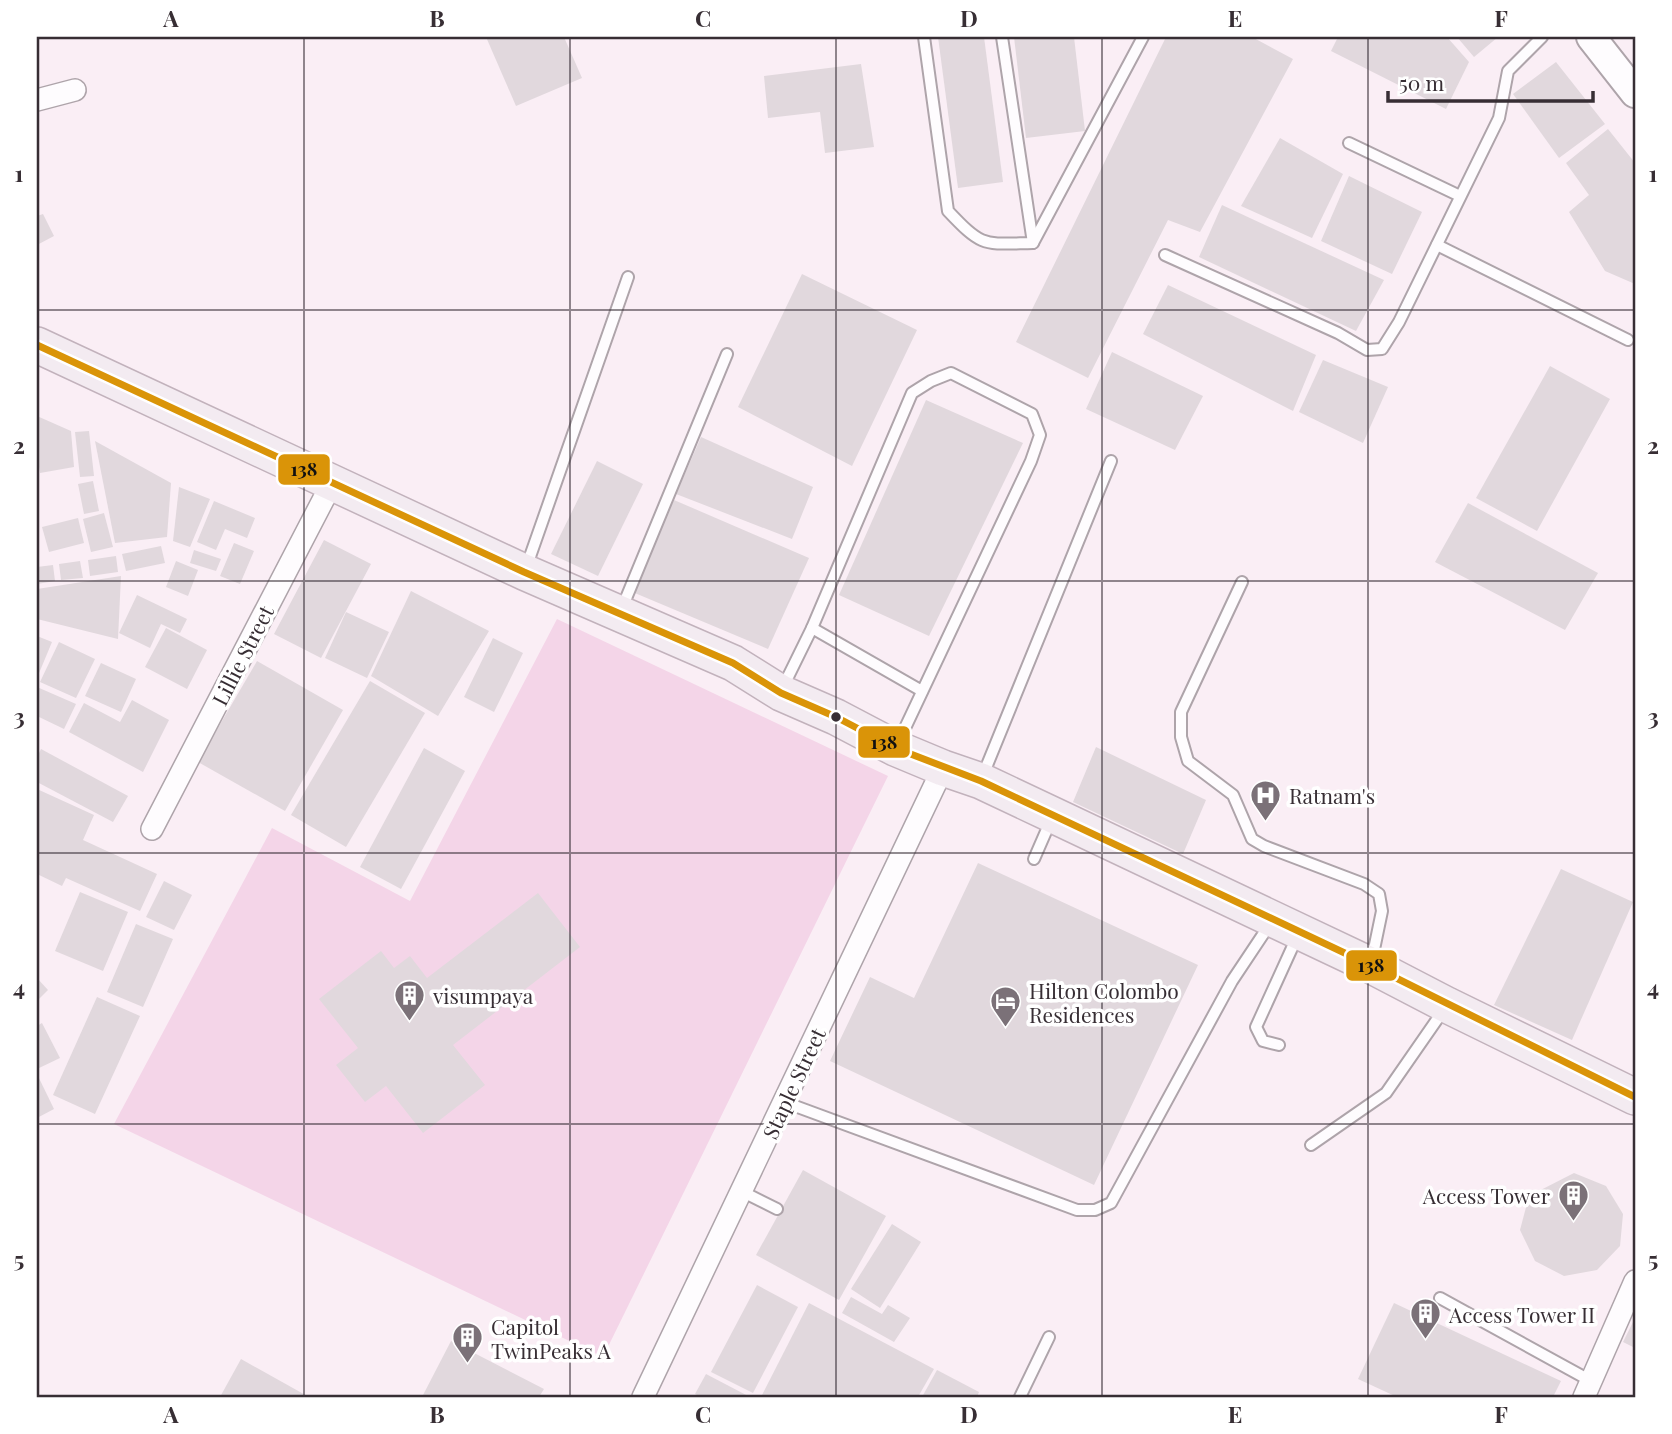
<svg xmlns="http://www.w3.org/2000/svg" width="1672" height="1434" font-family="'Playfair Display',serif">
<style>
.green{fill:#f4d5e8}
.building{fill:#e1d8dd}
.lines{fill:none;stroke-linecap:round;stroke-linejoin:round}
.service-casing{stroke:#aea4aa;stroke-width:14}
.minor-casing{stroke:#aea4aa;stroke-width:24}
.tertiary-casing{stroke:#aea4aa;stroke-width:32}
.primary-casing{stroke:#c2b2bc;stroke-width:38}
.service{stroke:#fefcfe;stroke-width:10}
.minor{stroke:#fefcfe;stroke-width:21}
.tertiary{stroke:#fefcfe;stroke-width:28}
.primary{stroke:#f3ebf1;stroke-width:35}
.bus-1-casing{stroke:#fff;stroke-width:12}
.bus-1{stroke:#da9408;stroke-width:7}
.grid{fill:none;stroke:#372e34;stroke-width:2;stroke-opacity:0.55}
.bus-dot{fill:#372e34;stroke:#fff;stroke-width:2.5}
.labels{text-anchor:middle;dominant-baseline:central;stroke-width:7;stroke-linejoin:round;paint-order:stroke}
.street-label{font-size:21px;fill:#372e34;stroke:#fff}
.poi-label{font-size:21px;fill:#372e34;stroke:#fff;text-anchor:start}
.line-badge{stroke:#fff;stroke-width:2.5}
.pale-badge-label{font-size:19px;text-anchor:middle;font-weight:bold;fill:#111}
.neatline{fill:none;stroke:#372e34;stroke-width:2.5}
.grid-label{font-size:23px;text-anchor:middle;font-weight:bold;fill:#372e34}
</style>
<rect width="100%" height="100%" fill="#faeef5"/>
<polygon class="green" points="557,619 888,776 603,1357 114,1124 272,828 410,901"/>
<g class="building">
<polygon points="486,37 564,37 582,78 516,106"/>
<polygon points="938,37 984,37 1003,182 958,188"/>
<polygon points="1014,37 1074,37 1085,131 1026,138"/>
<polygon points="1166,37 1252,37 1293,59 1200,232 1168,220 1088,378 1016,342"/>
<polygon points="1338,37 1447,37 1469,62 1446,109 1331,51"/>
<polygon points="1457,37 1498,37 1474,57"/>
<polygon points="1556,62 1605,124 1559,158 1513,94"/>
<polygon points="861,64 874,147 825,153 820,112 768,118 764,76"/>
<polygon points="1608,129 1635,163 1635,284 1605,271 1569,212 1589,195 1566,163"/>
<polygon points="1280,138 1343,174 1312,238 1241,206"/>
<polygon points="1349,176 1422,212 1392,274 1321,241"/>
<polygon points="1222,205 1384,280 1356,331 1199,257"/>
<polygon points="43,214 54,236 37,245 37,216"/>
<polygon points="802,274 917,330 852,466 738,407"/>
<polygon points="1168,285 1316,355 1293,411 1143,334"/>
<polygon points="1112,352 1203,396 1175,450 1086,409"/>
<polygon points="1323,360 1388,387 1363,443 1299,412"/>
<polygon points="1550,366 1610,399 1537,531 1476,498"/>
<polygon points="926,400 1023,443 929,636 839,595"/>
<polygon points="37,416 71,431 74,467 40,473 37,455"/>
<polygon points="89,431 94,476 80,477 75,432"/>
<polygon points="701,437 813,487 792,539 676,494"/>
<polygon points="95,441 171,483 167,537 115,543"/>
<polygon points="597,461 643,484 598,576 551,554"/>
<polygon points="93,481 99,511 84,514 78,484"/>
<polygon points="179,487 210,499 190,547 173,541"/>
<polygon points="674,500 809,558 768,649 630,591"/>
<polygon points="214,501 255,518 247,538 225,529 216,550 197,542"/>
<polygon points="1468,503 1598,573 1565,630 1435,562"/>
<polygon points="104,513 113,547 91,552 83,519"/>
<polygon points="78,518 84,543 49,552 42,527"/>
<polygon points="324,540 371,564 321,658 274,634"/>
<polygon points="234,543 254,551 240,584 220,576"/>
<polygon points="161,546 165,563 126,571 122,554"/>
<polygon points="194,550 221,559 216,571 190,563"/>
<polygon points="116,556 118,572 90,576 88,560"/>
<polygon points="80,561 83,578 61,580 59,564"/>
<polygon points="176,561 198,570 188,596 166,587"/>
<polygon points="53,565 55,581 37,584 37,567"/>
<polygon points="121,576 118,639 37,619 37,589"/>
<polygon points="411,591 489,631 438,716 371,676"/>
<polygon points="137,595 187,619 180,633 161,624 150,648 119,633"/>
<polygon points="346,612 389,632 367,678 325,658"/>
<polygon points="166,628 207,650 187,689 145,667"/>
<polygon points="37,636 52,642 37,678"/>
<polygon points="493,638 523,653 494,712 464,697"/>
<polygon points="59,642 95,659 76,698 40,682"/>
<polygon points="257,661 343,710 285,811 198,762"/>
<polygon points="101,663 136,679 121,712 85,696"/>
<polygon points="370,681 425,713 346,847 291,815"/>
<polygon points="37,687 76,704 64,729 37,716"/>
<polygon points="132,700 169,720 143,772 69,732 84,703 120,722"/>
<polygon points="1096,747 1206,800 1183,854 1073,802"/>
<polygon points="424,748 465,771 401,889 360,867"/>
<polygon points="41,749 128,796 113,822 37,782 37,757"/>
<polygon points="37,789 94,815 83,840 157,874 140,911 66,878 62,886 37,874"/>
<polygon points="978,863 1198,965 1094,1185 830,1061 870,977 914,998"/>
<polygon points="1561,869 1633,902 1572,1040 1494,1005"/>
<polygon points="164,881 192,895 174,930 146,917"/>
<polygon points="80,892 128,912 103,971 55,951"/>
<polygon points="538,893 580,947 453,1045 485,1085 423,1133 386,1086 365,1102 336,1065 358,1048 319,999 381,951 394,968 410,956 427,978"/>
<polygon points="136,924 173,939 143,1007 107,992"/>
<polygon points="37,978 48,990 37,1001"/>
<polygon points="97,997 140,1016 95,1114 53,1095"/>
<polygon points="42,1023 60,1058 37,1069 37,1026"/>
<polygon points="37,1074 54,1109 37,1118"/>
<polygon points="803,1170 886,1216 839,1300 756,1255"/>
<polygon points="1574,1173 1606,1186 1623,1214 1620,1246 1597,1270 1564,1276 1535,1261 1520,1230 1529,1196"/>
<polygon points="892,1224 921,1242 880,1308 851,1289"/>
<polygon points="757,1285 798,1307 753,1393 711,1372"/>
<polygon points="851,1297 882,1314 888,1305 910,1318 894,1342 842,1313"/>
<polygon points="809,1303 934,1369 918,1397 761,1397"/>
<polygon points="1394,1303 1561,1381 1553,1397 1397,1397 1358,1379"/>
<polygon points="1635,1318 1635,1348 1623,1342"/>
<polygon points="451,1341 544,1389 539,1397 422,1397"/>
<polygon points="241,1359 309,1397 220,1397"/>
<polygon points="937,1370 979,1392 977,1397 922,1397"/>
<polygon points="706,1374 750,1397 701,1397 695,1394"/>
</g>
<g class="lines">
<defs>
<g id="service">
<path d="M924,37L948,211C983,248 983,244 1033,243L1002,37"/>
<polyline points="1349,143 1460,196"/>
<polyline points="1033,243 1143,37"/>
<polyline points="1437,245 1628,340"/>
<polyline points="1165,255 1338,333 1367,350 1382,349 1399,322 1499,118 1508,71 1542,37"/>
<polyline points="526,568 628,277"/>
<polyline points="1242,582 1181,712 1181,737 1188,761 1233,795 1252,839 1264,846 1364,884 1379,894 1382,911 1372,959"/>
<polyline points="622,608 727,354"/>
<polyline points="812,628 922,691"/>
<polyline points="783,687 812,628 912,393 931,381 951,373 1032,414 1040,435 1031,461 897,745"/>
<polyline points="983,775 1111,461"/>
<polyline points="1034,859 1051,820"/>
<polyline points="1279,1045 1263,1041 1256,1027 1297,937"/>
<polyline points="784,1102 1077,1210 1095,1210 1111,1203 1232,981 1270,924"/>
<polyline points="1311,1145 1386,1093 1445,1008"/>
<polyline points="741,1191 777,1209"/>
<polyline points="1440,1298 1591,1381"/>
<polyline points="1020,1397 1049,1337"/>
</g>
<g id="minor">
<polyline points="37,100 75,90"/>
<polyline points="152,829 333,481"/>
<polyline points="643,1397 943,768"/>
<polyline points="1584,1397 1635,1281"/>
</g>
<polyline id="tertiary" points="1591,37 1635,93"/>
<polyline id="primary" points="37,345 524,572 733,663 781,693 836,717 895,748 943,768 981,781 1053,815 1370,965 1447,1005 1635,1097"/>
</defs>
<use href="#service" class="service-casing"/>
<use href="#minor" class="minor-casing"/>
<use href="#tertiary" class="tertiary-casing"/>
<use href="#primary" class="primary-casing"/>
<use href="#service" class="service"/>
<use href="#minor" class="minor"/>
<use href="#tertiary" class="tertiary"/>
<use href="#primary" class="primary"/>
<defs>
<polyline id="bus-1" points="37,345 524,572 733,663 781,693 836,717 895,748 981,781 1370,965 1635,1097"/>
</defs>
<use href="#bus-1" class="bus-1-casing"/>
<use href="#bus-1" class="bus-1"/>
</g>
<path class="grid" d="M304,37V1397M570,37V1397M836,37V1397M1102,37V1397M1368,37V1397M37,310H1635M37,581H1635M37,853H1635M37,1124H1635"/>
<defs>
<symbol id="hospital-pin" viewBox="-11 -11 22 30"><path d="M0 17L-7.5 6A9.5 9.5 0 1 1 7.5 6Z" fill="#7b7178" stroke="#fff"/><path d="M-5-5h3v3.5h4V-5h3V5h-3V1.5h-4V5h-3Z" fill="#fff"/></symbol>
<symbol id="building-pin" viewBox="-11 -11 22 30"><path d="M0 17L-7.5 6A9.5 9.5 0 1 1 7.5 6Z" fill="#7b7178" stroke="#fff"/><path d="M-4-6H4V6H1V3H-1V6H-4ZM-2.5-4.3h1.7v1.8h-1.7ZM.8-4.3h1.7v1.8H.8ZM-2.5-1h1.7V.8h-1.7ZM.8-1h1.7V.8H.8Z" fill="#fff"/></symbol>
<symbol id="hotel-pin" viewBox="-11 -11 22 30"><path d="M0 17L-7.5 6A9.5 9.5 0 1 1 7.5 6Z" fill="#7b7178" stroke="#fff"/><path d="M-6-4.5h1.5V1H6V5H4.5V3h-9V5H-6ZM-4 0a1.8 1.8 0 1 1 3.6 0ZM.5 0V-2.5h3Q6-2.5 6 0Z" fill="#fff"/></symbol>
</defs>
<g fill-rule="evenodd">
<use href="#hospital-pin" x="1248" y="778" width="35" height="47"/>
<use href="#building-pin" x="392" y="978" width="35" height="47"/>
<use href="#hotel-pin" x="988" y="984" width="35" height="47"/>
<use href="#building-pin" x="1556" y="1178" width="35" height="47"/>
<use href="#building-pin" x="1408" y="1296" width="35" height="47"/>
<use href="#building-pin" x="450" y="1320" width="35" height="47"/>
</g>
<circle class="bus-dot" cx="836" cy="717" r="6"/>
<g class="labels">
<g class="street-label">
<text transform="translate(242 655) rotate(-63)">Lillie Street</text>
<text transform="translate(793 1083) rotate(-65)">Staple Street</text>
</g>
<g class="poi-label">
<text x="1289" y="795">Ratnam's</text>
<text x="1029" y="990">Hilton Colombo<tspan x="1029" dy="24">Residences</tspan></text>
<text x="433" y="995">visumpaya</text>
<text x="1550" y="1195" text-anchor="end">Access Tower</text>
<text x="1449" y="1314">Access Tower II</text>
<text x="491" y="1326">Capitol<tspan x="491" dy="24">TwinPeaks A</tspan></text>
</g>
</g>
<g class="line-badge">
<rect x="277" y="453" width="54" height="33" rx="7" fill="#da9408"/>
<rect x="857" y="725" width="54" height="34" rx="7" fill="#da9408"/>
<rect x="1345" y="949" width="53" height="33" rx="7" fill="#da9408"/>
</g>
<g class="pale-badge-label">
<text x="304" y="476">138</text>
<text x="884" y="749">138</text>
<text x="1371" y="972">138</text>
</g>
<rect width="1672" height="1434" fill="none" stroke="#ffffff" stroke-width="77"/>
<path d="M1388 91v10h205v-10" fill="none" stroke="#372e34" stroke-width="3.5"/>
<text x="1399" y="91" font-size="21" fill="#372e34" stroke="#ffffff" stroke-width="5" paint-order="stroke">50 m</text>
<rect x="38" y="38" width="1596" height="1358" class="neatline"/>
<g class="grid-label">
<text x="171" y="27">A</text>
<text x="437" y="27">B</text>
<text x="703" y="27">C</text>
<text x="969" y="27">D</text>
<text x="1235" y="27">E</text>
<text x="1501" y="27">F</text>
<text x="19" y="182">1</text>
<text x="1653" y="182">1</text>
<text x="19" y="454">2</text>
<text x="1653" y="454">2</text>
<text x="19" y="725">3</text>
<text x="1653" y="725">3</text>
<text x="19" y="996">4</text>
<text x="1653" y="996">4</text>
<text x="19" y="1268">5</text>
<text x="1653" y="1268">5</text>
<text x="171" y="1423">A</text>
<text x="437" y="1423">B</text>
<text x="703" y="1423">C</text>
<text x="969" y="1423">D</text>
<text x="1235" y="1423">E</text>
<text x="1501" y="1423">F</text>
</g>
</svg>
